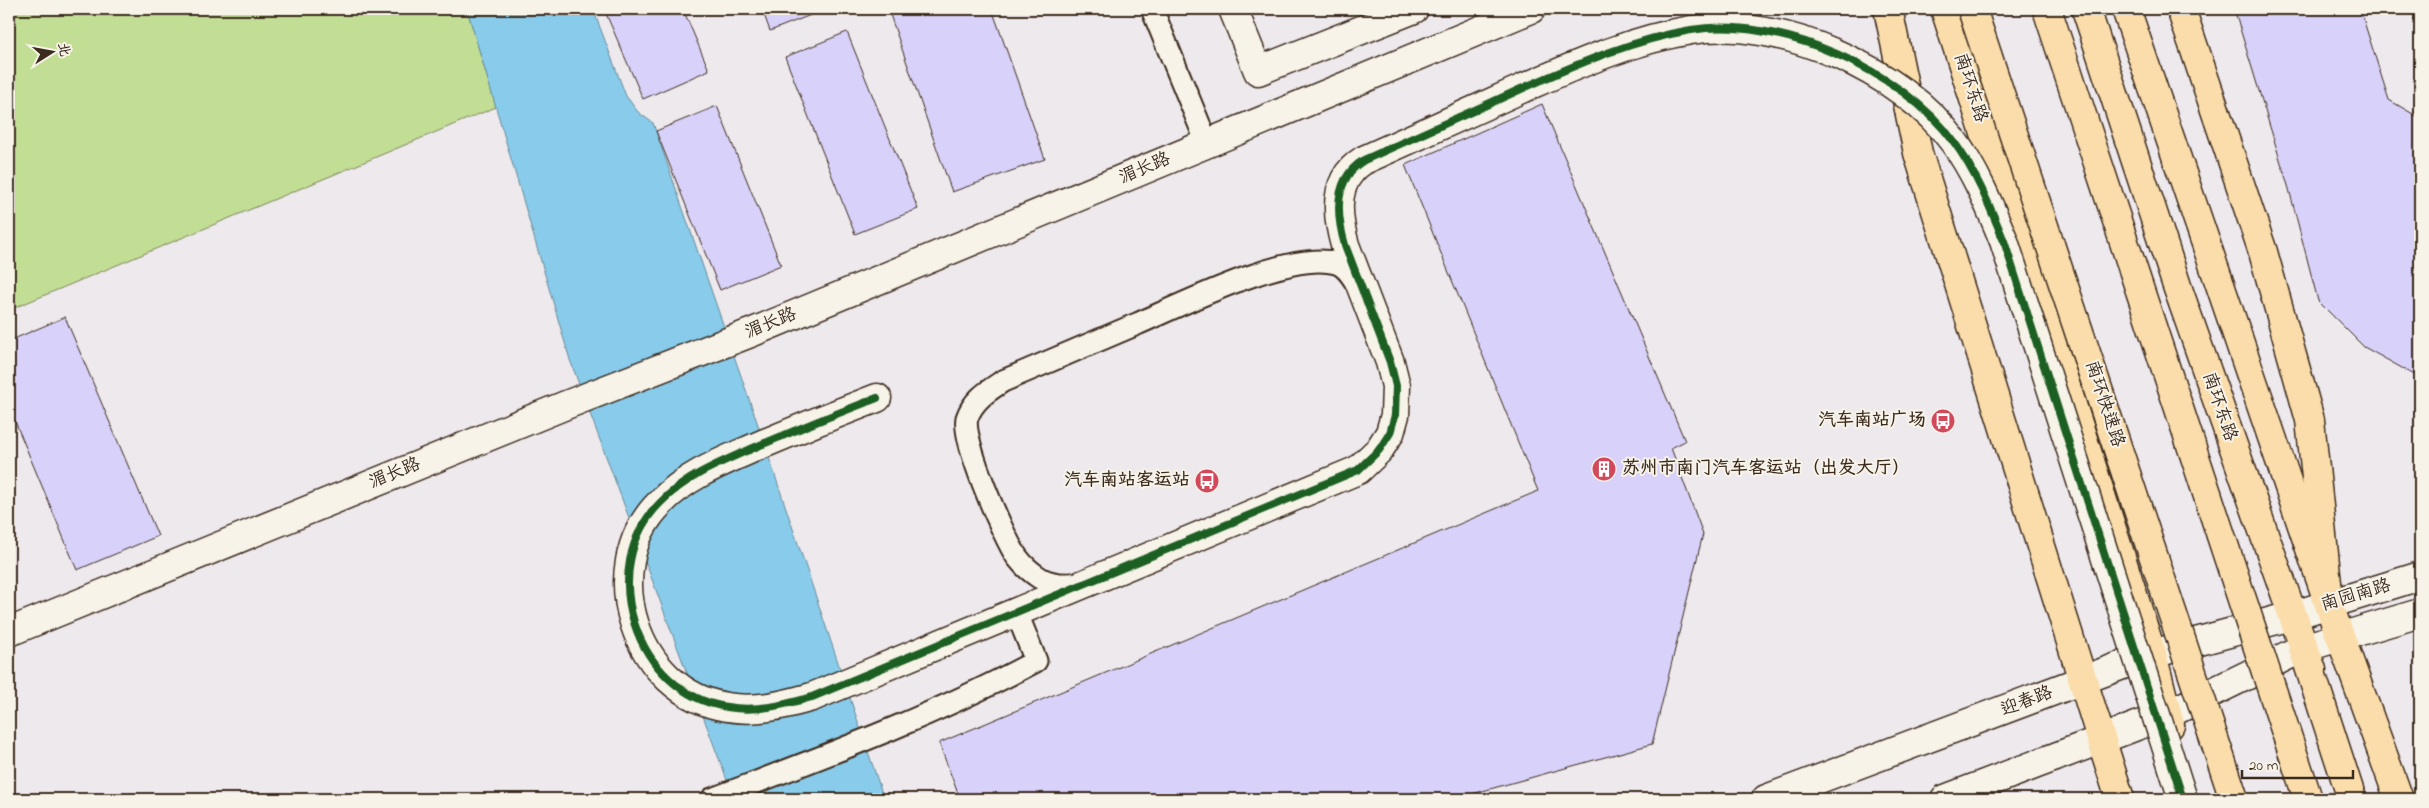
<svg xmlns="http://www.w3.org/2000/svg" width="2429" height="808" font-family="'Indie Flower','LXGW WenKai TC',sans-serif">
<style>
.grass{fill:#c2de95;stroke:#7e845a}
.water{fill:#88cbea;stroke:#698b98}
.building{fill:#d8d1f9;stroke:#3b2a1e}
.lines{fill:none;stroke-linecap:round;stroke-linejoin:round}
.lane-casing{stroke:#3b2a1e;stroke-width:25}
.street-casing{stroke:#3b2a1e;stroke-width:31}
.secondary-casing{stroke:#3b2a1e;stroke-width:31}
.primary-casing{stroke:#3b2a1e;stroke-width:31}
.highway-casing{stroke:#3b2a1e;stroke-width:31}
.lane{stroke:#f7f3e8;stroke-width:21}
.street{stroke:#f7f3e8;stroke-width:28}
.secondary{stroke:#f7f3e8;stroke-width:28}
.primary{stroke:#faddab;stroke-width:28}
.highway{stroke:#faddab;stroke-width:28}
.street-bridge-casing{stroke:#3b2a1e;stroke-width:31;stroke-linecap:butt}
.highway-bridge-casing{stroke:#3b2a1e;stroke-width:31;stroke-linecap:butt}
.street-bridge{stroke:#f7f3e8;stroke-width:28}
.highway-bridge{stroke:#faddab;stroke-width:28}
.cycleway-casing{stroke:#f7f3e8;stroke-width:11}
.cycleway{stroke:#1b5e20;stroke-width:8}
.labels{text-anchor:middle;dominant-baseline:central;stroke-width:4;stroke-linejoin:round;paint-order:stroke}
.street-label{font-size:18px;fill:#3b2a1e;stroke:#f7f3e8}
.poi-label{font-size:18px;font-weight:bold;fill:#3b2a1e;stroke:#f7f3e8;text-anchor:end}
</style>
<rect width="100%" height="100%" fill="#eee9ed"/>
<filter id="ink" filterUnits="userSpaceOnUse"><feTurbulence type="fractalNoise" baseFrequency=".02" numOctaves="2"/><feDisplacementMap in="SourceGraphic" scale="10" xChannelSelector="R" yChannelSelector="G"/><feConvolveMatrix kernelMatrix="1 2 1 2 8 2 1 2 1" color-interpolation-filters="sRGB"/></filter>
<g filter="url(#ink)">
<polygon class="grass" points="9,9 467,9 496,107 9,310"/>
<polygon class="water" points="467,9 593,9 626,96 638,112 653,123 756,419 884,799 734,799 570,360"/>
<g class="building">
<polygon points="604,9 683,9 709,70 643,99"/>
<polygon points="762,9 826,9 770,31"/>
<polygon points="888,9 992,9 1045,159 952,192"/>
<polygon points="2234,9 2360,9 2389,100 2420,118 2420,378 2364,347 2318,301 2289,189"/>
<polygon points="847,32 918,209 855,234 785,57"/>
<polygon points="1542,104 1685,441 1671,448 1703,534 1652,744 1454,799 960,799 939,743 1538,491 1405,165"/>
<polygon points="717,106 781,265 720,290 656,131"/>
<polygon points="65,317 158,536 77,570 9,407 9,341"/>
</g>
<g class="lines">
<defs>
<g id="lane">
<polyline points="1152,9 1207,143"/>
<path d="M1081,583C1067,585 1052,585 1040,578C1032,573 1023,565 1017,557C1004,538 961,439 967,418C973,400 988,391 1003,381C1048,362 1092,343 1137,324C1181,305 1290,250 1336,263C1346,266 1351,275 1357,284"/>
<path d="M712,799C822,757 932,717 1036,661L1016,611"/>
</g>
<g id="street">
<polyline points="1233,9 1258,71 1414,9"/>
<path d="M877,398C835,414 793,431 751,449C719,463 685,477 660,503C595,568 635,693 727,707C756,712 784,705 812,697L1358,470L1379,450L1390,433L1395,415L1396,386L1390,362L1345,245C1336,214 1333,179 1364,160"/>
</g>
<g id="secondary">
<polyline points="9,632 566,405 753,332 1531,9"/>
<polyline points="1766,799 2152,654 2291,616 2420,576"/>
<polyline points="1945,799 2168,714 2303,648 2420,613"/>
</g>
<g id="primary">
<polyline points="1945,9 2152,654 2170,725"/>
<polyline points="2086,9 2177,286 2312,670"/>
<polyline points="2181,9 2263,252 2310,420 2327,583"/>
</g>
<g id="highway">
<polyline points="1888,9 1918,153 2120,799"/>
<polyline points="2126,9 2335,622 2399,799"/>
<polyline points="2303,648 2352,799"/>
</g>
</defs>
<use href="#lane" class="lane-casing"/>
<use href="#street" class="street-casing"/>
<use href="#secondary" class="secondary-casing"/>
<use href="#primary" class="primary-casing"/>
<use href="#highway" class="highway-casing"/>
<use href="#lane" class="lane"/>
<use href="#street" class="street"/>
<use href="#secondary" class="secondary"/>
<use href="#primary" class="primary"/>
<use href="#highway" class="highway"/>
<defs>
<path id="street-bridge" d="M1364,160C1417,136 1469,113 1521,89C1576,65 1631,40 1691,30C1778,15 1903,71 1954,142C1976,172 1990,207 2004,241L2183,799"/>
<g id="highway-bridge">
<polyline points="1972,9 2234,799"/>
<polyline points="2047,9 2308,799"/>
</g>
</defs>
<use href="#street-bridge" class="street-bridge-casing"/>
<use href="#highway-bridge" class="highway-bridge-casing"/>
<use href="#street-bridge" class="street-bridge"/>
<use href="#highway-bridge" class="highway-bridge"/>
<defs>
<path id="cycleway" d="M877,398C835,414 793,431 751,449C719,463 685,477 660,503C595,568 635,693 727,707C756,712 784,705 812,697L1358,470L1379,450L1390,433L1395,415L1396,386L1390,362L1345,245C1336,214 1333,179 1364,160C1417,136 1469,113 1521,89C1576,65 1631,40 1691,30C1778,15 1903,71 1954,142C1976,172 1990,207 2004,241L2183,799"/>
</defs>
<use href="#cycleway" class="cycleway-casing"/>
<use href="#cycleway" class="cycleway"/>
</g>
</g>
<defs>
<symbol id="bus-disc" viewBox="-11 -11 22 22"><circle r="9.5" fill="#d1495b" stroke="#f7f3e8"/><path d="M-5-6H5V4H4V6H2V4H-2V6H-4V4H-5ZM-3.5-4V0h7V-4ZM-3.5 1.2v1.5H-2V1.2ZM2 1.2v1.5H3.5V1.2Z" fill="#fff"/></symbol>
<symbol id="building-disc" viewBox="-11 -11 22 22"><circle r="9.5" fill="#d1495b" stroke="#f7f3e8"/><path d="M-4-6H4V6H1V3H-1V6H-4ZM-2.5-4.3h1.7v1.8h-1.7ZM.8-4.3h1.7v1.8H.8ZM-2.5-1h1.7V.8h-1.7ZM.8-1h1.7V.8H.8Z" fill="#fff"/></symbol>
</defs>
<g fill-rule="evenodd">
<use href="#bus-disc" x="1929" y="407" width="28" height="28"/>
<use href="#building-disc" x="1590" y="455" width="28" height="28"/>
<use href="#bus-disc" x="1193" y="467" width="28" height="28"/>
</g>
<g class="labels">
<g class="street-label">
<text transform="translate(1970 88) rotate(72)">南环东路</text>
<text transform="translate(1145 169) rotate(-23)">湄长路</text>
<text transform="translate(771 324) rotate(-22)">湄长路</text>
<text transform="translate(2104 404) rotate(72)">南环快速路</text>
<text transform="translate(2219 407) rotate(71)">南环东路</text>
<text transform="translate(395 474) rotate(-22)">湄长路</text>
<text transform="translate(2356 596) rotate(-17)">南园南路</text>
<text transform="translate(2027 702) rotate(-21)">迎春路</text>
</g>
<g class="poi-label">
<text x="1926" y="421">汽车南站广场</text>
<text x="1622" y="469" text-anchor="start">苏州市南门汽车客运站（出发大厅）</text>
<text x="1190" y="481">汽车南站客运站</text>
</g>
</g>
<rect width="2429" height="808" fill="none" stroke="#f7f3e8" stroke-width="30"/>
<rect x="15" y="15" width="2399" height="778" fill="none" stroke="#3b2a1e" stroke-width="2" filter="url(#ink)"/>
<g transform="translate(52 52) rotate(79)" stroke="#f7f3e8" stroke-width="4" paint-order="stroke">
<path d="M0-4L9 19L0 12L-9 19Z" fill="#3b2a1e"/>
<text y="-8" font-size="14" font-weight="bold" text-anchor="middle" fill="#3b2a1e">北</text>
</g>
<path d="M2242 770v8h111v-8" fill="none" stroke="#3b2a1e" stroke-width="2.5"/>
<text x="2249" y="770" font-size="15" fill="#3b2a1e" stroke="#f7f3e8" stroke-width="4" paint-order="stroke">20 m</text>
</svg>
